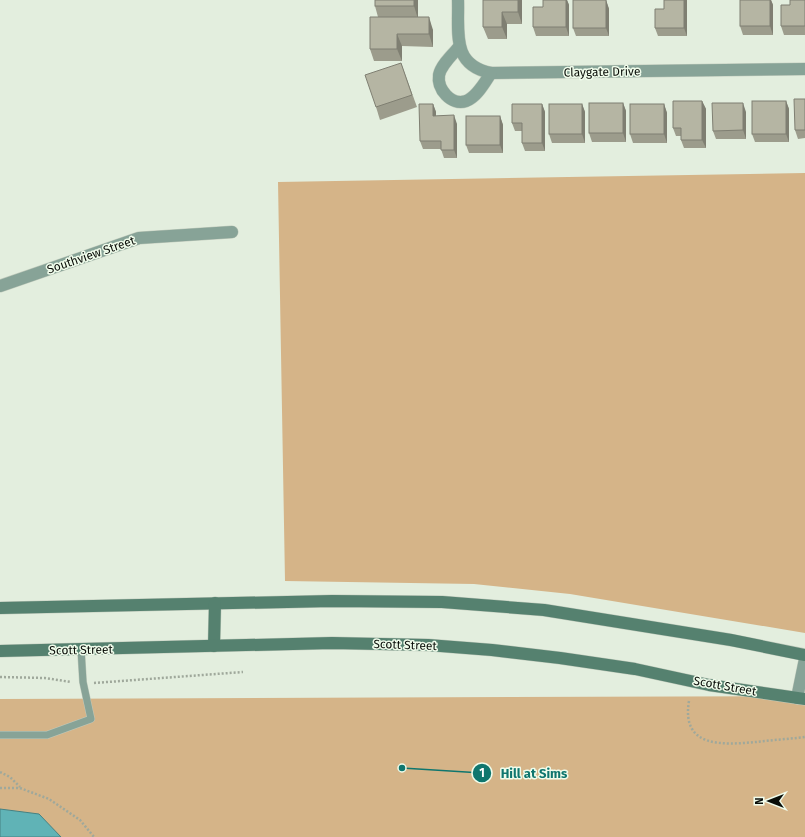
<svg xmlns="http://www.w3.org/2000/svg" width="805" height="837" font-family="'Fira Sans',sans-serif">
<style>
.green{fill:#d5b488}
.water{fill:#60b3b6;stroke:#468182}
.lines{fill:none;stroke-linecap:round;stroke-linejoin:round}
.service-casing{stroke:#c0cabc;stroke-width:8}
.minor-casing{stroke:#c0cabc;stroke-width:13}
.secondary-casing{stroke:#c0cabc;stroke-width:13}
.path{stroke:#9fa89b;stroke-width:2.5;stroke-dasharray:2 2;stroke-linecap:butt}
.service{stroke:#87a397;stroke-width:7}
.minor{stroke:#87a397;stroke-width:12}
.secondary{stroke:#55816f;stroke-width:12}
.wall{fill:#9c9c8c}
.shaded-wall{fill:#7f7f72}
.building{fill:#b5b5a3;stroke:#7f7f72}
.labels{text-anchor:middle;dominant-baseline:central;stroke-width:3;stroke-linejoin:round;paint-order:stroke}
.street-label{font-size:12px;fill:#090d08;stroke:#f0fceb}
.leader{fill:none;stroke:#0f766e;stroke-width:1.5}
.callout-dot{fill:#0f766e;stroke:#f0fceb;stroke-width:1.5}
.mark-label{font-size:12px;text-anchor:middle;font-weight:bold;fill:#fff}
.callout-label{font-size:13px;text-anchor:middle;font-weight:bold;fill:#0f766e;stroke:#f0fceb;stroke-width:3;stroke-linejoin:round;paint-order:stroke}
</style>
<rect width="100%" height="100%" fill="#e3eede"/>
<g class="green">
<polygon points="805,173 805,633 570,594 474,584 285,581 278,182"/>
<polygon points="805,696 805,837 0,837 0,699"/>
</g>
<polygon class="water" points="0,809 39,814 61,837 0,837"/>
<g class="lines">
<defs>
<polyline id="service" points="0,735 47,735 91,719 83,682 81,649"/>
<g id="minor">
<path d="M458,0C459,32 451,65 491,73L805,69"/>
<path d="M459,47C453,54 441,65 439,75C437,89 451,106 466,101C477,97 485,82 491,73"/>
<polyline points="0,286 139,238 232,232"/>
<polyline points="797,698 805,659"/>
</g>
<g id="secondary">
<polyline points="0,608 332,601 442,602 544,610 731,640 805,655"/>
<polyline points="214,646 215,603"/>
<polyline points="0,651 332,643 428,645 492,650 560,658 635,669 709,685 805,699"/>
</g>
</defs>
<use href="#service" class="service-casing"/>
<use href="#minor" class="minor-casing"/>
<use href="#secondary" class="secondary-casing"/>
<g class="path">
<polyline points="0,677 45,678 71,682"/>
<polyline points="94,683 243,672"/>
<path d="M689,701C681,748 722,745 756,742C772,740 789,739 805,737"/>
<polyline points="0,772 10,777 20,787"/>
<polyline points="0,788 20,788 49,799 80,820 94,837"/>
</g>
<use href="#service" class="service"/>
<use href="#minor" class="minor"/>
<use href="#secondary" class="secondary"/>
</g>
<g class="wall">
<polygon points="418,0 418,17 433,30 433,47 402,46 402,61 374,61 370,49 378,17 375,6"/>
<polygon points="483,0 522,0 522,24 507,24 507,39 488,39 483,27"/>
<polygon points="543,0 567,0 569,5 569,36 536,36 533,27 543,7"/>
<polygon points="606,0 609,9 609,36 576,36 573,28"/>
<polygon points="687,0 687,36 658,36 655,28 664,9"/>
<polygon points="740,0 771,0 773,5 773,35 743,35 740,26"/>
<polygon points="805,0 805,35 784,35 781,26 790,5"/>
<polygon points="401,63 417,107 380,120 376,107"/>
<polygon points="805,99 805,138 798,139 795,130"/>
<polygon points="702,101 706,109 706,148 684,148 681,140 681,136 676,136 673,128"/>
<polygon points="786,101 789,109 789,142 755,142 752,134"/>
<polygon points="623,103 626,111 626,142 592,142 589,133"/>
<polygon points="433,104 436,112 436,116 457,124 457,158 444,158 441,149 423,149 420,141"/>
<polygon points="542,104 545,112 545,151 525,151 522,143 522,131 515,131 512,123"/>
<polygon points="582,104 585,112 585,143 552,143 549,134"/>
<polygon points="664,104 667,113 667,143 633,143 630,134"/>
<polygon points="746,112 746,139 716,139 713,131"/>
<polygon points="500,116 503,125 503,153 469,153 466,145"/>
</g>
<g class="shaded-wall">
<polygon points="414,0 418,0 418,19 414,6"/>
<polygon points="518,0 522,0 522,24 518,12"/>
<polygon points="566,0 567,0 569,5 569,36 566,27"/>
<polygon points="606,0 609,9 609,36 606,28"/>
<polygon points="684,0 687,0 687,36 684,28"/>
<polygon points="770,0 771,0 773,5 773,35 770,26"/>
<polygon points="502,12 507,24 507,39 502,27"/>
<polygon points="429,17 433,30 433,47 429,34"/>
<polygon points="397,34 402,46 402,61 397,49"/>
<polygon points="702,101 706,109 706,148 702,140"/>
<polygon points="786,101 789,109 789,142 786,134"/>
<polygon points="623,103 626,111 626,142 623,133"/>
<polygon points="743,103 746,112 746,139 743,130"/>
<polygon points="433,104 436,112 436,124 433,116"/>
<polygon points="542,104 545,112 545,151 542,143"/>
<polygon points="582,104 585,112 585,143 582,134"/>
<polygon points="664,104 667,113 667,143 664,134"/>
<polygon points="454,115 457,124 457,158 454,150"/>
<polygon points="500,116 503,125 503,153 500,145"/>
</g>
<g class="building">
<rect x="375" y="0" width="39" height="6"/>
<polygon points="483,0 518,0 518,12 502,12 502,27 483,27"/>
<polygon points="543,0 566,0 566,27 533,27 533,7 543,7"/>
<rect x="573" y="0" width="33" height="28"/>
<polygon points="664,0 684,0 684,28 655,28 655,9 664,9"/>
<rect x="740" y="0" width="30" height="26"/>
<polygon points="790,0 805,0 805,26 781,26 781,5 790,5"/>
<polygon points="370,17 429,17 429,34 397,34 397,49 370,49"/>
<polygon points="401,63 412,95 376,107 365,75"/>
<polygon points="794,99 805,99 805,130 795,130"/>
<polygon points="673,101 702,101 702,140 681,140 681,128 673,128"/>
<rect x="752" y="101" width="34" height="33"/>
<rect x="589" y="103" width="34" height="30"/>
<polygon points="712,103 743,103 743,130 713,131"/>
<polygon points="419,104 433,104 433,116 454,115 454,150 441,150 441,141 420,141"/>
<polygon points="512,104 542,104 542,143 522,143 522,123 512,123"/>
<rect x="549" y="104" width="33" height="30"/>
<rect x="630" y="104" width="34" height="30"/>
<rect x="466" y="116" width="34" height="29"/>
</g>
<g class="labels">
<g class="street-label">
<text transform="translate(602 72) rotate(-1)">Claygate Drive</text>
<text transform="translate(91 255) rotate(-19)">Southview Street</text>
<text transform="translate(405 645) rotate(2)">Scott Street</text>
<text transform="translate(81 650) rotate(-1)">Scott Street</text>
<text transform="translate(725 686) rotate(10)">Scott Street</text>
</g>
</g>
<path class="leader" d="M402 768L482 773"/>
<g class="callout-dot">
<circle cx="402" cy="768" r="4"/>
<circle cx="482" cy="773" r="10"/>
</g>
<g class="mark-label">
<text x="482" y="777">1</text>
</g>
<g class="callout-label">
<text x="534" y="778">Hill at Sims</text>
</g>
<g transform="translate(769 801) rotate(270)" stroke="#f0fceb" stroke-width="3" paint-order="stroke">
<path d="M0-3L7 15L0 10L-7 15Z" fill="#090d08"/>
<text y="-6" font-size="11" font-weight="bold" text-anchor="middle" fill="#090d08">N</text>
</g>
</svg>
